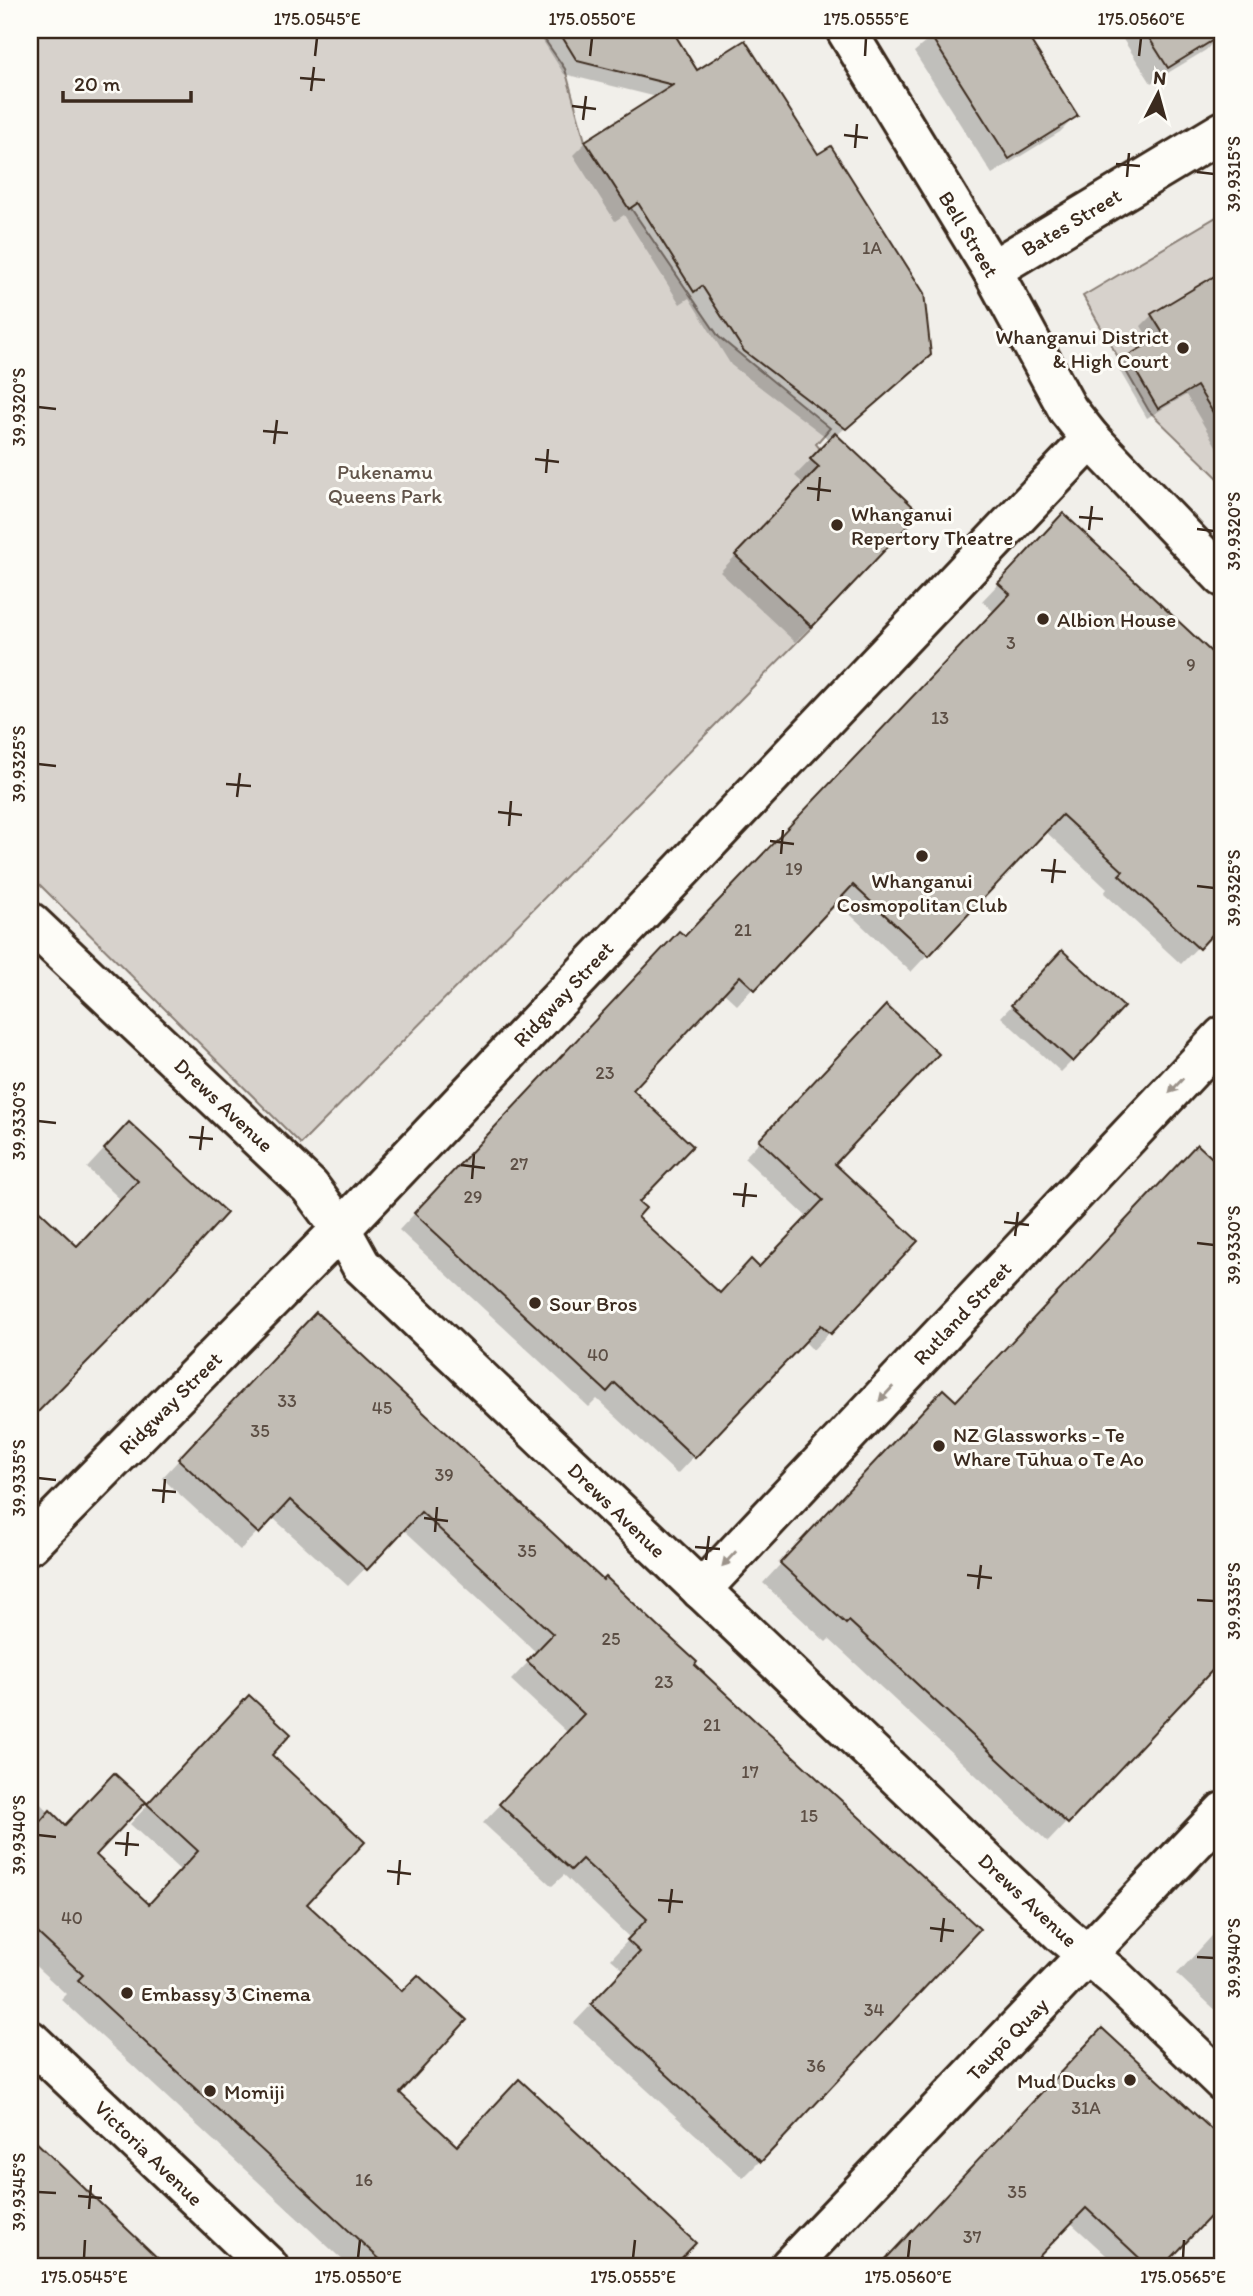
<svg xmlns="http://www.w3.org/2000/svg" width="1253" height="2296" font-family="Itim,sans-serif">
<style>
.green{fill:#d7d2cc;stroke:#897e75;stroke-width:2}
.shadow{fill:#0003}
.building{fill:#c1bcb4;stroke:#3b2a1e;stroke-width:2}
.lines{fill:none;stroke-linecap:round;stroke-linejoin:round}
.minor-casing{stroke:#3b2a1e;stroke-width:44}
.major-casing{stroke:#3b2a1e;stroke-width:44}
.minor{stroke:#fdfcf7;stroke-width:38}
.major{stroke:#fdfcf7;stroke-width:38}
.oneway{fill:#9c938a}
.ticks{fill:none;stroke:#3b2a1e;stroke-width:2.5}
.poi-dot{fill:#3b2a1e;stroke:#fdfcf7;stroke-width:2.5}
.labels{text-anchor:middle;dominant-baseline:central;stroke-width:6;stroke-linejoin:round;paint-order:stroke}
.number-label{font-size:18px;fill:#5c4e44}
.street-label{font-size:21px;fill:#3b2a1e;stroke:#fdfcf7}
.poi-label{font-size:21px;fill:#3b2a1e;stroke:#fdfcf7;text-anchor:start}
.park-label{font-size:21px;fill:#62544a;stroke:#fdfcf7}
.neatline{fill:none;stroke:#3b2a1e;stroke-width:2.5}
.ticks-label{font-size:18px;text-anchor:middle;fill:#3b2a1e}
</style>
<rect width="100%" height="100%" fill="#f1efea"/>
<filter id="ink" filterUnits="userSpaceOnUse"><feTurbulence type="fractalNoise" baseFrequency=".0143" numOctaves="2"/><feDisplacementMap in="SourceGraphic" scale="14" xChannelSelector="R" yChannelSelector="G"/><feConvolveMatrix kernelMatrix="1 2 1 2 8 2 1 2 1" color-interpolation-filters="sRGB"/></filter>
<g filter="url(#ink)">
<g class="green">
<polygon points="30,30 538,30 565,69 585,141 719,337 830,428 816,444 820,449 810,459 819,467 735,555 812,627 301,1144 30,875"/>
<polygon points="1223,213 1223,483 1149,411 1083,296"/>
</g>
<g class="shadow">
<polygon points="536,30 670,30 697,72 930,355 836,436 811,626 795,642 720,572 804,484 795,476 830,440 731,365 689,298 680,304 624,215 615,221 573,155 586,142 657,97 564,74"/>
<polygon points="940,30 1021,30 1076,116 1060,132 992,174 914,52"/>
<polygon points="1117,30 1220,30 1222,33 1206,50 1151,83"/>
<polygon points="1223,273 1223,458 1186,395 1147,418 1118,368 1129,357 1152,344 1141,326 1152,315"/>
<polygon points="1063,516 1223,668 1223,921 1181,964 1104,893 1107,889 1044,830 911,972 836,901 737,1005 723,992 631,1090 635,1217 719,1295 759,1269 807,1217 744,1158 869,1024 833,1164 915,1241 813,1350 803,1340 677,1474 597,1399 589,1407 399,1230 662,950 684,938 994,612 982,601"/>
<polygon points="1051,963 1072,1061 1061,1072 1001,1017"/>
<polygon points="111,1142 224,1213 30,1418 30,1232 44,1217 76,1248 121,1200 87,1168"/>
<polygon points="1223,1170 1223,1656 1048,1842 829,1639 826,1642 763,1583 924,1410 955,1403"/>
<polygon points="299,1331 603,1583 760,2161 743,2178 574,2023 624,1970 611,1959 630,1938 564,1875 552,1886 483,1823 568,1733 511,1680 537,1653 403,1529 348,1586 272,1517 240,1550 162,1478"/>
<polygon points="231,1716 269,1755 305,1904 401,1993 397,2093 456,2148 693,2243 671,2266 349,2266 61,1999 66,1994 30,1961 30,1794 148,1906 181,1871 130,1824"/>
<polygon points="1223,1924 1223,2017 1177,1974"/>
<polygon points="1102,2030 1223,2142 1223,2200 1162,2266 1118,2266 1070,2222 1039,2255 1051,2266 881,2266"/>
<polygon points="30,2137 165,2266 30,2266"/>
</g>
<g class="building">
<polygon points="558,30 672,30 697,70 745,40 818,154 831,146 924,293 931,355 846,429 744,351 702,286 694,292 638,203 629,209 585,141 673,85 577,61"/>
<polygon points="927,30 1024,30 1078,116 1009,159"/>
<polygon points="1144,30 1223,30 1223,34 1168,68"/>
<polygon points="1223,271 1223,429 1197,386 1158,409 1127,356 1164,335 1151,314"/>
<polygon points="835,433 920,513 812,627 735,555 819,467 810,459"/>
<polygon points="1063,513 1223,663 1223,923 1199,949 1119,875 1123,871 1062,815 929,956 853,885 755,990 740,976 633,1090 693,1146 639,1202 646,1208 638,1217 720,1293 751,1259 759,1267 823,1200 759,1140 886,1005 939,1054 835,1164 918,1241 831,1334 821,1325 695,1458 615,1383 607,1392 414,1213 679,931 685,936 1010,594 998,583"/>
<polygon points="1062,950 1124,1007 1073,1062 1011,1005"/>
<polygon points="129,1122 227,1213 141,1307 30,1420 30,1202 77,1246 138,1181 104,1149"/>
<polygon points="1197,1144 1223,1168 1223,1659 1068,1824 849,1621 846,1624 780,1563 943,1389 956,1401"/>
<polygon points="316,1312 603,1580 606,1577 662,1630 697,1662 695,1665 980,1929 761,2162 591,2004 640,1952 627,1940 647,1919 582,1859 571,1870 499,1804 584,1714 527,1661 553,1634 421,1512 367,1570 290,1500 259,1534 178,1459"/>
<polygon points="249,1695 291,1734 272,1755 365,1842 307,1904 402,1991 418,1975 467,2020 400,2093 457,2146 519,2079 696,2243 674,2266 387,2266 78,1980 83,1975 30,1926 30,1833 50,1810 65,1825 114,1773 146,1802 96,1855 149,1904 198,1851 147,1804"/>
<polygon points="1102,2028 1223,2140 1223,2203 1164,2266 1148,2266 1086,2208 1030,2266 879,2266"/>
<polygon points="30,2136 103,2206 166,2266 30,2266"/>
</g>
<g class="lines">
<defs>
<g id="minor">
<polyline points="846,30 992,270 1068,410 1091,439 1223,577"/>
<polyline points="992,270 1223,131"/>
<polyline points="30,922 310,1187 341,1229 361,1265 1062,1934 1113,1976 1223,2082"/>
<polyline points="30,1544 341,1229 1091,439"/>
<polyline points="701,1590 1223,1036"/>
<polyline points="30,2040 268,2266"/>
</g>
<polyline id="major" points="790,2266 1223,1812"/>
</defs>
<use href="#minor" class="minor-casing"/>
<use href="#major" class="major-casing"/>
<use href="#minor" class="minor"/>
<use href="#major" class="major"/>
</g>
<defs><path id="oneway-solid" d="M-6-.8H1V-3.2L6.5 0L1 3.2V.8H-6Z" transform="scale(1.75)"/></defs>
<g class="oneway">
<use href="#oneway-solid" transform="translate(1176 1086) rotate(133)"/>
<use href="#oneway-solid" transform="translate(886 1394) rotate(133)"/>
<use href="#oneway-solid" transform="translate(729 1559) rotate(133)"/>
</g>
</g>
<path class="ticks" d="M315,56L317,38M590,56L592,38M865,56L866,38M1139,56L1141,38M300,78L325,80M311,91L314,67M572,106L596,109M583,120L586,96M844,135L868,138M855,148L857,124M1116,164L1140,166M1197,172L1214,174M1127,177L1129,153M38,407L56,409M263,431L288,433M274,444L277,420M535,459L559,462M546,473L548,449M807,488L831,491M818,501L820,477M1079,517L1103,519M1197,529L1214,531M1089,530L1092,506M38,764L56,766M226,784L251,786M237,797L240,773M498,812L522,815M509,826L511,801M770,841L794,844M781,854L783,830M1041,870L1066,872M1052,883L1055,859M1197,886L1214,888M38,1121L56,1123M189,1137L213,1139M200,1150L203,1126M461,1165L485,1168M472,1179L474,1154M733,1194L757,1196M743,1207L746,1183M1004,1222L1029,1225M1015,1236L1018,1212M1197,1243L1214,1245M38,1478L56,1480M152,1490L176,1492M163,1503L165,1479M424,1518L448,1521M435,1532L437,1507M695,1547L720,1549M706,1560L709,1536M967,1575L992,1578M978,1589L981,1565M1197,1600L1214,1601M38,1835L56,1837M115,1843L139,1845M126,1856L128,1832M387,1871L411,1874M398,1885L400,1860M658,1900L683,1902M669,1913L672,1889M930,1928L954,1931M941,1942L944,1918M1197,1957L1214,1958M38,2192L56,2193M78,2196L102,2198M89,2209L91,2185M84,2258L85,2240M358,2258L360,2240M633,2258L635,2240M908,2258L910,2240M1183,2258L1184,2240"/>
<g class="poi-dot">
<circle cx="1183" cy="348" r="7"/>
<circle cx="837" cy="525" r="7"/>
<circle cx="1043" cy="619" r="7"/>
<circle cx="922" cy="856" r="7"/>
<circle cx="535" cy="1303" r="7"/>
<circle cx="939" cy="1446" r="7"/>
<circle cx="127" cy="1993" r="7"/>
<circle cx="1130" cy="2080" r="7"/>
<circle cx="210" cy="2091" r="7"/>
</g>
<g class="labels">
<g class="number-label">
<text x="872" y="248">1A</text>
<text x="1011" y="643">3</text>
<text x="1191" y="665">9</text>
<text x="940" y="718">13</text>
<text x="794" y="869">19</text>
<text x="743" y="930">21</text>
<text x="605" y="1073">23</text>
<text x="519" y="1164">27</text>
<text x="473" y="1197">29</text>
<text x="598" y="1355">40</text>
<text x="287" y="1401">33</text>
<text x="382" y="1408">45</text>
<text x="260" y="1431">35</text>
<text x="444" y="1475">39</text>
<text x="527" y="1551">35</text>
<text x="611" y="1639">25</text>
<text x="664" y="1682">23</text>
<text x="712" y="1725">21</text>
<text x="750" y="1772">17</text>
<text x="809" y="1816">15</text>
<text x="72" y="1918">40</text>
<text x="874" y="2010">34</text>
<text x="816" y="2066">36</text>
<text x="1086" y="2108">31A</text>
<text x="364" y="2180">16</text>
<text x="1017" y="2192">35</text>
<text x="972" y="2237">37</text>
</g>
<g class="street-label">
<text transform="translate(1071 222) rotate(-31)">Bates Street</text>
<text transform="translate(969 234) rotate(59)">Bell Street</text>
<text transform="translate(563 994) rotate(-47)">Ridgway Street</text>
<text transform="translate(224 1105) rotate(43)">Drews Avenue</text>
<text transform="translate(962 1313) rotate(-47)">Rutland Street</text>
<text transform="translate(170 1403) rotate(-45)">Ridgway Street</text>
<text transform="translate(617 1510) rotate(44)">Drews Avenue</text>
<text transform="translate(1028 1900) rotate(43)">Drews Avenue</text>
<text transform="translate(1007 2039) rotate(-46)">Taupō Quay</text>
<text transform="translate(149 2153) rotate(44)">Victoria Avenue</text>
</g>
<g class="poi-label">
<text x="1169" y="336" text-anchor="end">Whanganui District<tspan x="1169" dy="24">&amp; High Court</tspan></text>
<text x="851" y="513">Whanganui<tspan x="851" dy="24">Repertory Theatre</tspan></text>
<text x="1057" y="619">Albion House</text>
<text x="922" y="880" text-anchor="middle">Whanganui<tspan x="922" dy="24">Cosmopolitan Club</tspan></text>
<text x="549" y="1303">Sour Bros</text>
<text x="953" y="1434">NZ Glassworks - Te<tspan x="953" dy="24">Whare Tūhua o Te Ao</tspan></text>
<text x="141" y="1993">Embassy 3 Cinema</text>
<text x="1116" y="2080" text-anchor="end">Mud Ducks</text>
<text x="224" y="2091">Momiji</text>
</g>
<g class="park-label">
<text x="385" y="471">Pukenamu<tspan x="385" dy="24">Queens Park</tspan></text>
</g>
</g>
<rect width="1253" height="2296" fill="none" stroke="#fdfcf7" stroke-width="77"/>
<g transform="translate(1158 94) rotate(6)" stroke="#fdfcf7" stroke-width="5" paint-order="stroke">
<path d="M0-5L12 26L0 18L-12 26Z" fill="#3b2a1e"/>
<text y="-10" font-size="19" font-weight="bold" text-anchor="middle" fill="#3b2a1e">N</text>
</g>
<path d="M63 91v10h128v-10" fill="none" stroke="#3b2a1e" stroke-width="3.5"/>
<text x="74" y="91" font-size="21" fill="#3b2a1e" stroke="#fdfcf7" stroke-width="5" paint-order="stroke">20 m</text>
<rect x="38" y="38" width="1176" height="2220" class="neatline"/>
<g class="ticks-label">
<text x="317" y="25">175.0545°E</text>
<text x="592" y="25">175.0550°E</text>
<text x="866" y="25">175.0555°E</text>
<text x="1141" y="25">175.0560°E</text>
<text transform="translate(1234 174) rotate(-90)" y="6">39.9315°S</text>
<text transform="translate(19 407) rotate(-90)" y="6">39.9320°S</text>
<text transform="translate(1234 531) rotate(-90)" y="6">39.9320°S</text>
<text transform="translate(19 764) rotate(-90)" y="6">39.9325°S</text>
<text transform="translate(1234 888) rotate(-90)" y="6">39.9325°S</text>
<text transform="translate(19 1121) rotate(-90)" y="6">39.9330°S</text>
<text transform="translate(1234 1245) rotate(-90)" y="6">39.9330°S</text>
<text transform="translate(19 1478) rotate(-90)" y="6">39.9335°S</text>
<text transform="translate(1234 1601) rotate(-90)" y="6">39.9335°S</text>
<text transform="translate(19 1835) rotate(-90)" y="6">39.9340°S</text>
<text transform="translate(1234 1958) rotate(-90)" y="6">39.9340°S</text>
<text transform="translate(19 2192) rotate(-90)" y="6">39.9345°S</text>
<text x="84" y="2283">175.0545°E</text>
<text x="358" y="2283">175.0550°E</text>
<text x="633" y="2283">175.0555°E</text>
<text x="908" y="2283">175.0560°E</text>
<text x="1183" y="2283">175.0565°E</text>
</g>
</svg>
